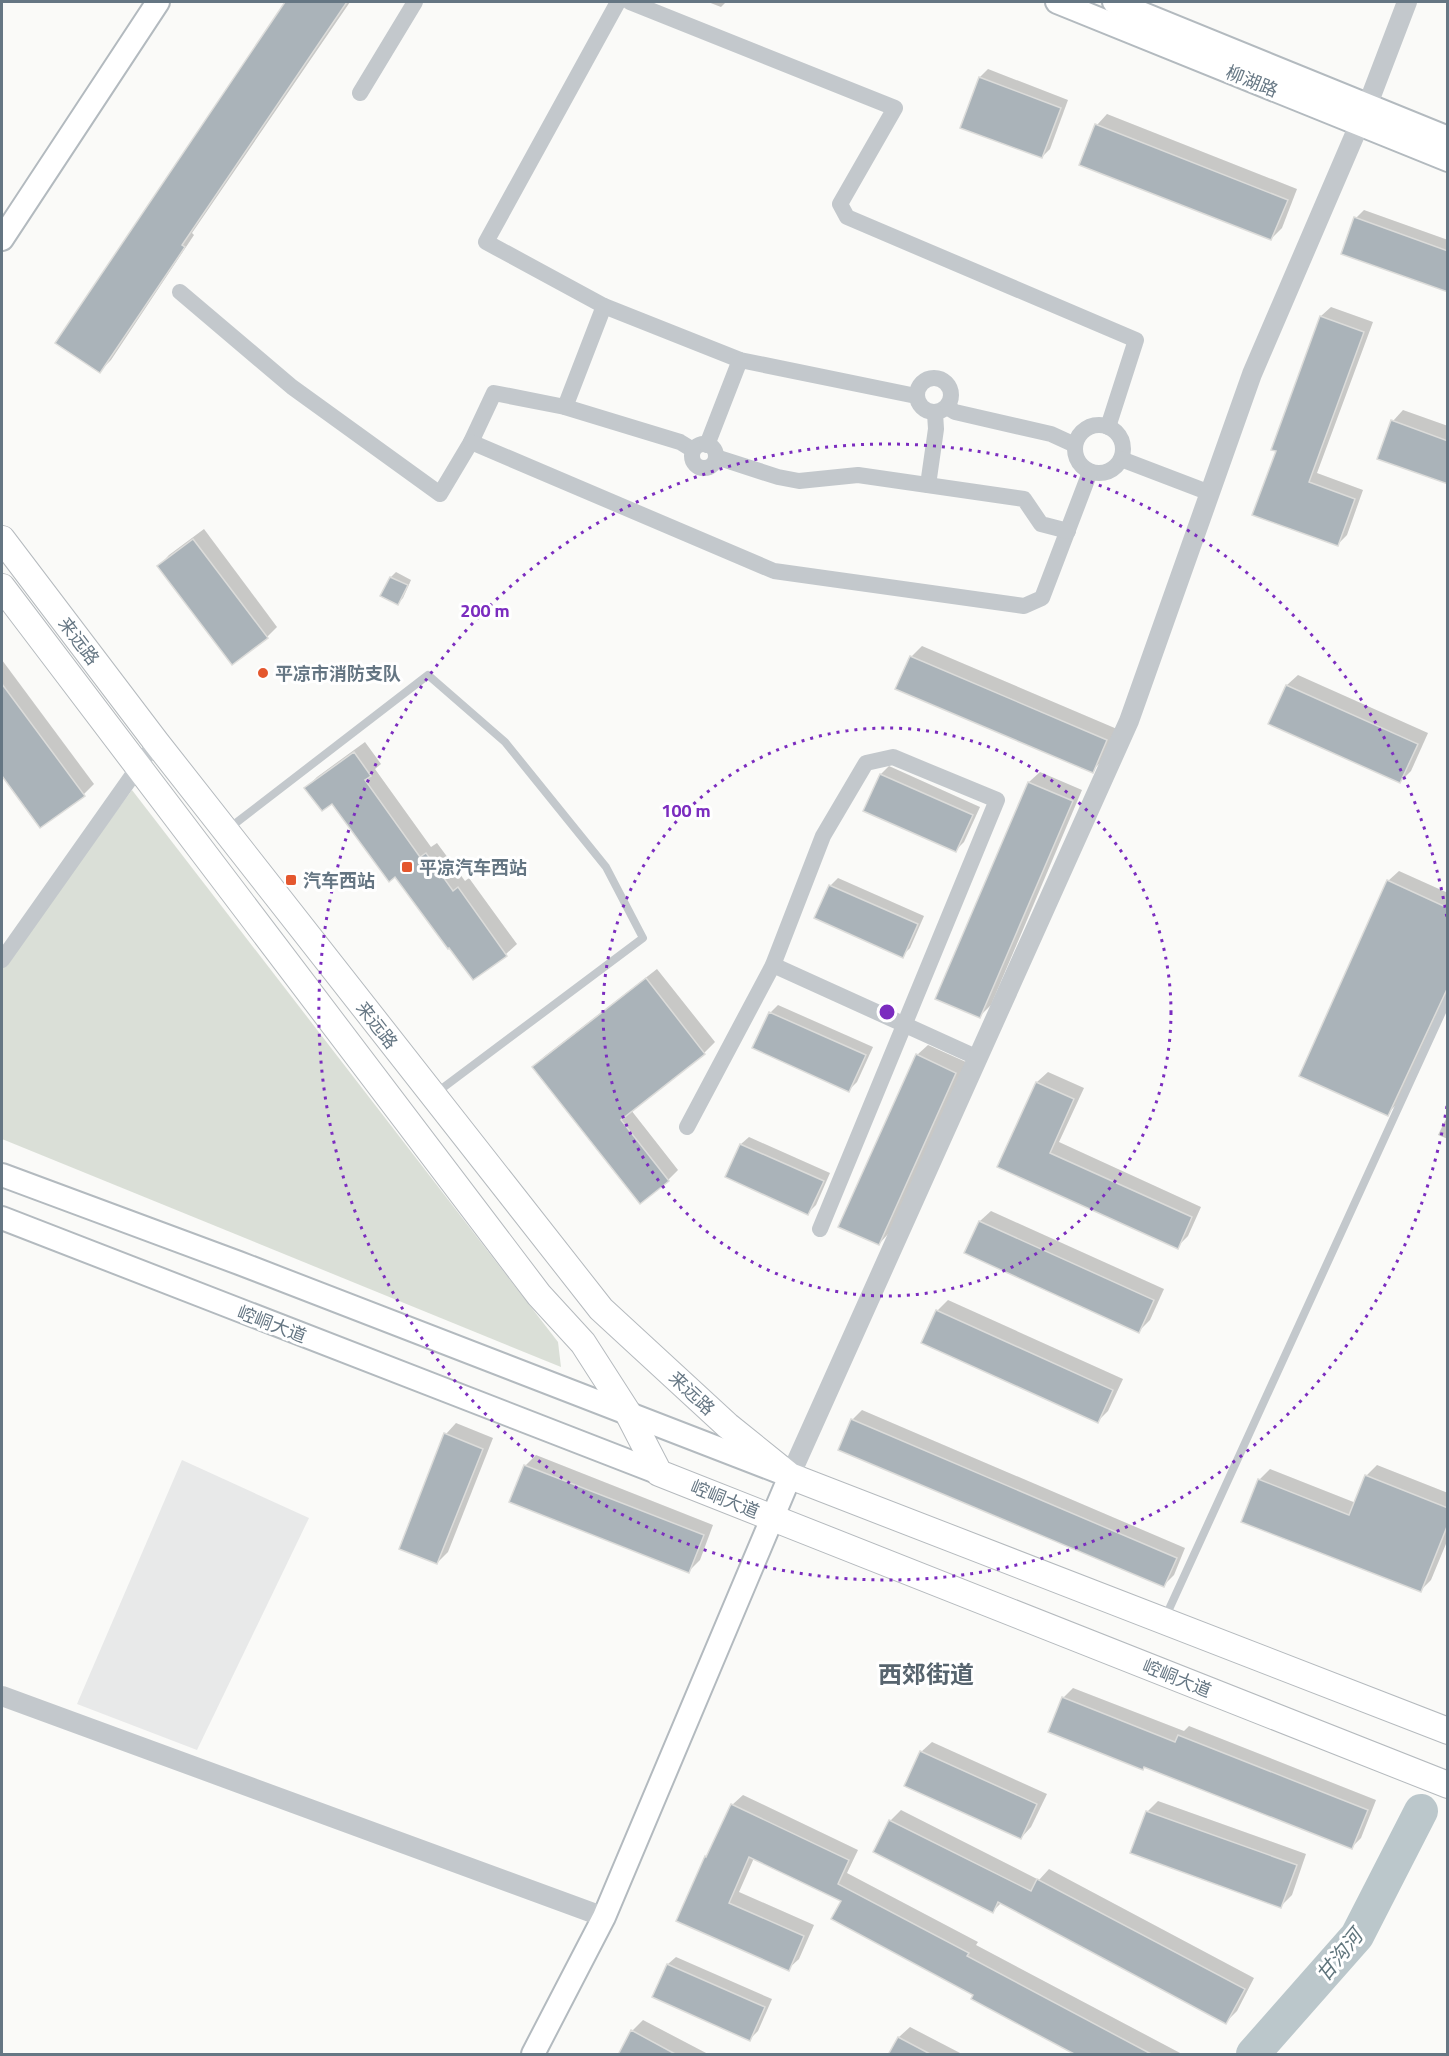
<svg xmlns="http://www.w3.org/2000/svg" width="1449" height="2056" font-family="'Titillium Web','Noto Sans SC',sans-serif">
<style>
.built{fill:#e8e9e9}
.green{fill:#dadfd7}
.shadow{fill:#0003}
.lines{fill:none;stroke-linecap:round;stroke-linejoin:round}
.river{stroke:#bbc7cb;stroke-width:34}
.building{fill:#aab3b9;stroke:#dcdcda;stroke-width:1.5}
.secondary-casing{stroke:#b3babf;stroke-width:26}
.primary-casing{stroke:#b5babe;stroke-width:28}
.service{stroke:#c3c8cc;stroke-width:8}
.minor{stroke:#c3c8cc;stroke-width:16}
.tertiary{stroke:#c3c8cc;stroke-width:20}
.secondary{stroke:#fff;stroke-width:22}
.primary{stroke:#fff;stroke-width:26}
.ring{fill:none;stroke:#7b2cbf;stroke-width:3;stroke-dasharray:3 6}
.poi-dot{fill:#e4572e;stroke:#fff;stroke-width:2}
.labels{text-anchor:middle;dominant-baseline:central;stroke-width:6;stroke-linejoin:round;paint-order:stroke}
.street-label{font-size:18px;fill:#657683;stroke:#fff}
.poi-label{font-size:18px;font-weight:bold;fill:#657683;stroke:#fff;text-anchor:start}
.water-label{font-size:20px;font-style:italic;fill:#60757c;stroke:#fff}
.district-label{font-size:24px;font-weight:bold;fill:#57646e;stroke:#fff}
.centre{fill:#7b2cbf;stroke:#fff;stroke-width:3}
.ring-label{font-size:18px;text-anchor:middle;font-weight:bold;fill:#7b2cbf;stroke:#fff;stroke-width:6;stroke-linejoin:round;paint-order:stroke}
</style>
<rect width="100%" height="100%" fill="#fafaf8"/>
<polygon class="built" points="182,1460 309,1518 197,1750 77,1704"/>
<polygon class="green" points="132,790 558,1342 561,1367 2,1139 2,966"/>
<g class="shadow">
<polygon points="287,2 350,2 192,233 194,235 111,360 100,371 257,46"/>
<polygon points="708,2 726,2 721,7"/>
<polygon points="988,69 1068,100 1050,149 1042,157 962,127 980,77"/>
<polygon points="1107,114 1297,189 1282,228 1271,239 1097,125"/>
<polygon points="1364,210 1448,240 1448,291 1356,218"/>
<polygon points="1331,307 1373,322 1317,473 1363,490 1347,535 1337,545 1278,451 1273,449 1321,316"/>
<polygon points="1403,410 1448,426 1448,482 1393,421"/>
<polygon points="204,529 277,627 267,637 159,566 169,555"/>
<polygon points="396,572 411,580 403,598 398,603 391,577"/>
<polygon points="922,646 1117,729 1103,760 1092,771 911,657"/>
<polygon points="2,660 94,784 84,794 41,826 2,774"/>
<polygon points="1298,675 1428,733 1411,771 1400,782 1287,685"/>
<polygon points="365,742 381,764 375,769 431,847 437,843 465,881 469,878 517,944 506,954 396,875 332,802 306,788 317,777"/>
<polygon points="889,766 980,807 964,842 956,850 881,774"/>
<polygon points="1040,772 1082,790 991,1005 980,1016 937,998 1029,782"/>
<polygon points="1399,871 1448,893 1448,996 1398,1103 1387,1114 1388,881"/>
<polygon points="838,878 924,916 910,948 902,956 830,886"/>
<polygon points="657,969 715,1042 704,1053 631,1110 678,1170 668,1180 534,1067 545,1056"/>
<polygon points="778,1005 873,1047 857,1082 849,1090 770,1013"/>
<polygon points="928,1045 966,1062 889,1233 879,1244 917,1055"/>
<polygon points="1048,1072 1084,1088 1059,1142 1201,1207 1188,1236 1177,1247 999,1166 1037,1082"/>
<polygon points="1448,1115 1448,1139 1438,1135"/>
<polygon points="749,1137 830,1173 816,1205 808,1213 741,1144"/>
<polygon points="991,1211 1164,1289 1150,1320 1139,1331 966,1252 980,1221"/>
<polygon points="948,1300 1123,1379 1108,1411 1098,1421 937,1311"/>
<polygon points="862,1410 1185,1548 1174,1575 1164,1585 852,1420"/>
<polygon points="456,1423 493,1438 448,1552 437,1563 446,1434"/>
<polygon points="536,1455 713,1525 700,1560 689,1571 525,1466"/>
<polygon points="1377,1465 1448,1493 1448,1539 1431,1580 1421,1590 1259,1480 1270,1469 1356,1503 1366,1476"/>
<polygon points="1073,1688 1184,1731 1189,1726 1376,1800 1361,1838 1351,1848 1145,1766 1063,1698"/>
<polygon points="932,1742 1047,1794 1031,1827 1021,1838 921,1752"/>
<polygon points="743,1795 858,1850 847,1873 978,1942 976,1945 1182,2054 1079,2054 975,1995 843,1900 754,1858 739,1892 814,1925 799,1959 788,1969 678,1920 706,1857 709,1853 732,1805"/>
<polygon points="1158,1801 1306,1854 1292,1895 1281,1906 1147,1812"/>
<polygon points="901,1810 1039,1880 1049,1869 1254,1978 1237,2011 1226,2022 1002,1902 993,1911 890,1821"/>
<polygon points="676,1957 772,1999 758,2031 750,2039 654,1997 668,1964"/>
<polygon points="643,2020 708,2054 620,2054 632,2031"/>
<polygon points="910,2027 962,2054 890,2054 899,2037"/>
</g>
<g class="lines">
<polyline class="river" points="1253,2054 1357,1936 1421,1811"/>
</g>
<g class="building">
<polygon points="285,2 347,2 182,245 185,247 100,373 55,343"/>
<polygon points="979,77 1061,108 1042,158 960,128"/>
<polygon points="1095,124 1288,200 1271,240 1079,165"/>
<polygon points="1354,217 1448,251 1448,292 1341,254"/>
<polygon points="1320,316 1364,332 1309,482 1355,499 1338,546 1252,515 1276,451 1271,450"/>
<polygon points="1391,420 1448,441 1448,484 1377,459"/>
<polygon points="193,539 268,638 232,665 157,566"/>
<polygon points="390,577 408,585 398,605 380,596"/>
<polygon points="910,656 1107,740 1093,773 895,689"/>
<polygon points="2,684 85,796 40,828 2,776"/>
<polygon points="1286,685 1418,744 1400,783 1268,724"/>
<polygon points="354,752 371,776 365,780 420,857 426,853 453,891 458,887 507,956 473,980 449,948 448,949 395,877 389,882 332,804 322,811 304,788"/>
<polygon points="880,774 973,815 956,852 863,811"/>
<polygon points="1028,782 1073,801 980,1018 935,999"/>
<polygon points="1387,880 1448,908 1448,987 1388,1116 1299,1076"/>
<polygon points="829,885 918,924 903,958 814,918"/>
<polygon points="646,978 705,1054 621,1120 669,1181 640,1204 532,1067"/>
<polygon points="769,1012 866,1055 849,1092 752,1048"/>
<polygon points="916,1054 956,1073 879,1245 838,1227"/>
<polygon points="1036,1082 1074,1099 1050,1153 1192,1217 1178,1249 997,1167"/>
<polygon points="740,1144 824,1181 808,1215 725,1177"/>
<polygon points="979,1221 1154,1300 1139,1333 964,1253"/>
<polygon points="936,1310 1113,1390 1098,1423 921,1343"/>
<polygon points="851,1419 1177,1558 1164,1587 838,1450"/>
<polygon points="444,1433 483,1449 437,1564 399,1549"/>
<polygon points="524,1465 704,1535 689,1573 509,1502"/>
<polygon points="1365,1475 1448,1508 1448,1524 1421,1592 1241,1522 1258,1479 1349,1515"/>
<polygon points="1062,1697 1175,1742 1178,1735 1368,1810 1352,1849 1144,1767 1143,1770 1048,1732"/>
<polygon points="920,1751 1037,1804 1021,1839 904,1786"/>
<polygon points="731,1804 849,1860 838,1884 969,1953 967,1956 1153,2055 1076,2055 971,1999 973,1995 831,1919 841,1901 749,1857 729,1903 804,1936 789,1971 676,1921 705,1856 706,1857"/>
<polygon points="1146,1811 1297,1865 1281,1908 1130,1853"/>
<polygon points="889,1820 1031,1891 1037,1879 1245,1989 1226,2024 998,1902 993,1913 873,1852"/>
<polygon points="667,1964 765,2007 750,2041 652,1997"/>
<polygon points="631,2030 677,2055 618,2055"/>
<polygon points="898,2037 932,2055 888,2055"/>
</g>
<g class="lines">
<defs>
<g id="secondary">
<polyline points="1057,2 1448,160"/>
<polyline points="1114,2 1448,138"/>
<polyline points="2,239 158,2"/>
<polyline points="2,1175 239,1263 790,1476 604,1917 533,2054"/>
<polyline points="2,1218 659,1473"/>
</g>
<g id="primary">
<polyline points="2,539 156,742 601,1309 728,1426 790,1476 1448,1731"/>
<polyline points="2,587 539,1295 583,1343 628,1413 659,1473 1448,1785"/>
</g>
</defs>
<use href="#secondary" class="secondary-casing"/>
<use href="#primary" class="primary-casing"/>
<g class="service">
<polyline points="228,829 428,675 505,742 606,867 643,938 436,1093"/>
<polyline points="1165,1618 1448,999"/>
</g>
<g class="minor">
<polyline points="618,2 486,242 604,306 740,360 916,396"/>
<polyline points="630,2 895,108 840,204 847,217 1136,340 1108,427"/>
<polyline points="360,93 415,2"/>
<polyline points="180,292 292,387 440,494 471,442 494,393 565,407 604,306"/>
<circle cx="934" cy="395" r="17"/>
<polyline points="565,407 680,442 693,450"/>
<polyline points="947,407 955,412 1051,434 1075,445"/>
<circle cx="1099" cy="449" r="24"/>
<polyline points="471,442 774,571 1024,606 1042,598 1090,472"/>
<circle cx="704" cy="456" r="12"/>
<polyline points="707,445 740,360"/>
<polyline points="716,457 778,477 799,481 858,475 1024,499 1041,524 1068,531"/>
<polyline points="1121,459 1210,493"/>
<polyline points="928,485 936,429 935,413"/>
<polyline points="2,960 156,742"/>
<polyline points="773,965 978,1058"/>
<polyline points="687,1127 773,965 823,836 866,763 893,757 997,800 820,1229"/>
</g>
<g class="tertiary">
<polyline points="790,1476 1129,721 1252,374 1368,104 1407,2"/>
<polyline points="2,1696 604,1917"/>
</g>
<use href="#secondary" class="secondary"/>
<use href="#primary" class="primary"/>
</g>
<g class="ring">
<circle cx="887" cy="1012" r="284"/>
<path d="M1447 1106A568 568 0 1 1 1447 918"/>
</g>
<g class="poi-dot">
<circle cx="263" cy="673" r="6"/>
<rect x="401" y="861" width="12" height="12" rx="3"/>
<rect x="285" y="874" width="12" height="12" rx="3"/>
</g>
<g class="labels">
<g class="street-label">
<text transform="translate(1252 81) rotate(22)">柳湖路</text>
<text transform="translate(79 641) rotate(53)">来远路</text>
<text transform="translate(377 1025) rotate(52)">来远路</text>
<text transform="translate(272 1324) rotate(21)">崆峒大道</text>
<text transform="translate(692 1393) rotate(43)">来远路</text>
<text transform="translate(725 1499) rotate(22)">崆峒大道</text>
<text transform="translate(1177 1678) rotate(22)">崆峒大道</text>
</g>
<g class="poi-label">
<text x="275" y="673">平凉市消防支队</text>
<text x="419" y="867">平凉汽车西站</text>
<text x="303" y="880">汽车西站</text>
</g>
<g class="water-label">
<text transform="translate(1339 1955) rotate(-51)">甘沟河</text>
</g>
<g class="district-label">
<text x="926" y="1674">西郊街道</text>
</g>
</g>
<circle cx="887" cy="1012" r="9" class="centre"/>
<g class="ring-label">
<text x="485" y="617">200 m</text>
<text x="686" y="817">100 m</text>
</g>
<rect width="1449" height="2056" fill="none" stroke="#657683" stroke-width="6"/>
</svg>
